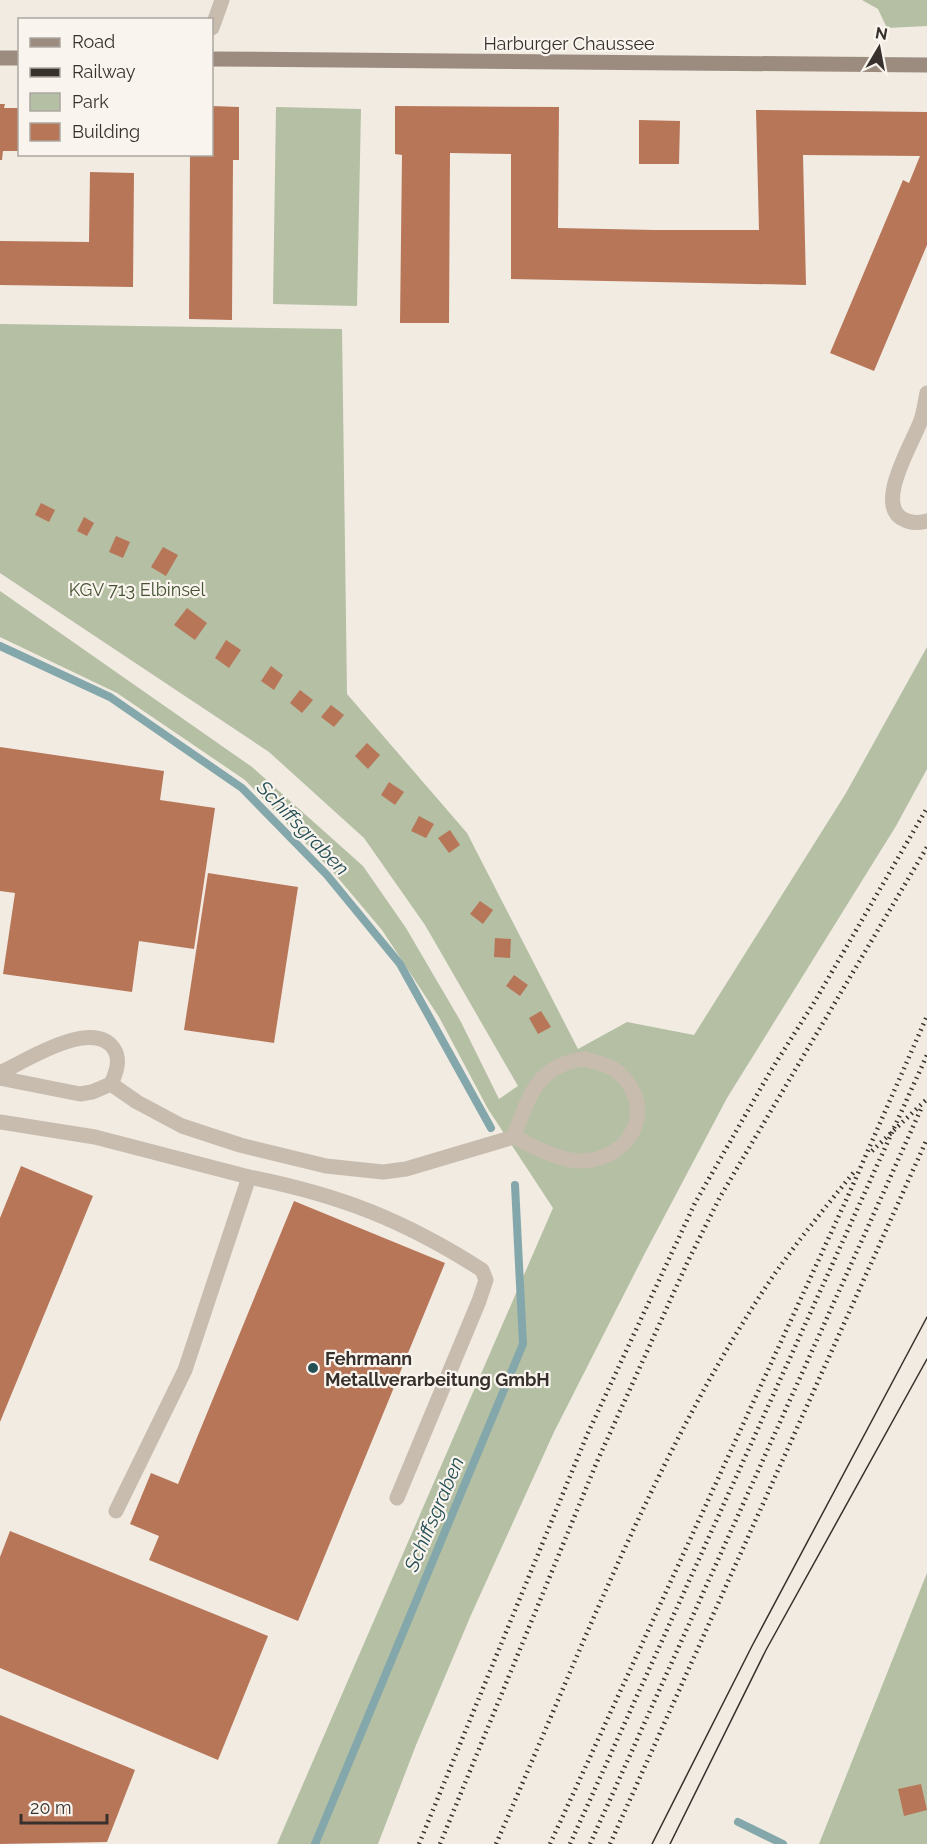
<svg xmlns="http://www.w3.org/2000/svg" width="927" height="1844" font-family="Raleway,sans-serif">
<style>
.green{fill:#b4bfa3}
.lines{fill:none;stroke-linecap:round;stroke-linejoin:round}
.stream{stroke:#84a7ab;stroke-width:8}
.building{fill:#b87659}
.lane{stroke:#c8bcaf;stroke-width:15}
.street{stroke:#c8bcaf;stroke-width:15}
.secondary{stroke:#9c8c80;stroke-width:15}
.tram{stroke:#38302c;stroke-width:1.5}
.rail{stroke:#38302c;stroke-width:4.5;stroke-dasharray:1.5 4.5;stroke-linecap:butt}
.poi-dot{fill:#264f55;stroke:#f9f5ee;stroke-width:2}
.labels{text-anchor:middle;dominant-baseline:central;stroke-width:4.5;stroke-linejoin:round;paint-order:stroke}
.street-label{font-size:18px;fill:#38302c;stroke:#f9f5ee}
.park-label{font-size:18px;fill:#455333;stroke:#f9f5ee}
.poi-label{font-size:18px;font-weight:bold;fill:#38302c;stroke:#f9f5ee;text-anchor:start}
.water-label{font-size:20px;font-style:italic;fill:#264f55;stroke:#f9f5ee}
</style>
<rect width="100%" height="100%" fill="#f1ebe2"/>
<g class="green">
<polygon points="862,0 927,0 927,26 887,28 878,9"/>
<polygon points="276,107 361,109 357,306 273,304"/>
<polygon points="0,324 342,329 347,694 467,833 578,1049 627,1022 694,1035 846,793 927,647 927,769 896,826 727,1098 645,1253 554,1432 471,1615 416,1745 378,1844 277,1844 553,1208 488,1109 439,1017 382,930 333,872 245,780 117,693 0,637 0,591 252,767 363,866 406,928 461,1022 499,1099 518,1086 425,925 364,838 269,752 0,573"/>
<polygon points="927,1573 927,1844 819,1844"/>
</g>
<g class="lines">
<g class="stream">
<polyline points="0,646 110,697 242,788 327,875 400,964 491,1128"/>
<polyline points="738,1822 783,1844"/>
<polyline points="315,1844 523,1344 515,1185"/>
</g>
</g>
<g class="building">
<polygon points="0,104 5,104 4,108 20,108 20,151 3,151 2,160 0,160"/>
<polygon points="212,106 239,107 239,160 233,160 232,320 189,319 190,154 212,154"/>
<polygon points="395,106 559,107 558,228 655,230 759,230 756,110 927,112 927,245 874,371 830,353 903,180 909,183 920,156 803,155 806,285 511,279 511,154 450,153 449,323 400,323 402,155 395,154"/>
<polygon points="639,120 680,121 679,164 639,164"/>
<polygon points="90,172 134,173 133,287 0,285 0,241 89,242"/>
<polygon points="41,503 55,510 49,522 35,515"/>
<polygon points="84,517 94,523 87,536 77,531"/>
<polygon points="116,536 130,542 123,558 109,552"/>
<polygon points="163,547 178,555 166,576 151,567"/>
<polygon points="187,608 207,623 195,640 174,625"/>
<polygon points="226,640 241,650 229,668 215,658"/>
<polygon points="271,666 283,675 274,690 261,681"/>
<polygon points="300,690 313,700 302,713 290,703"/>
<polygon points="331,705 344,715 334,727 321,717"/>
<polygon points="367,743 380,755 368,769 355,756"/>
<polygon points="0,747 164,771 160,800 215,808 194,949 139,941 132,992 3,974 15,893 0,891"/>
<polygon points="389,782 404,792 395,805 381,795"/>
<polygon points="419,816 434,824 426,838 411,831"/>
<polygon points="450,830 460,845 449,853 438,838"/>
<polygon points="208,873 298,887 274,1043 184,1030"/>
<polygon points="480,901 493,910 483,924 470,914"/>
<polygon points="495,938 511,939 510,958 494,957"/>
<polygon points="514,975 528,985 520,996 506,986"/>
<polygon points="541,1011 551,1027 538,1034 529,1018"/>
<polygon points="21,1166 93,1196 0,1422 0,1218"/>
<polygon points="294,1201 445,1263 298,1621 149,1560 159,1536 130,1524 151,1473 178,1484"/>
<polygon points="10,1531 268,1636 218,1760 0,1668 0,1557"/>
<polygon points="0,1715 135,1770 107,1842 0,1844"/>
<polygon points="921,1784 927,1810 904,1816 898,1789"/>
</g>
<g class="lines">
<g class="lane">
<polyline points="212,28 222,0"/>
<path d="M585,1059C596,1062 610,1065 619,1073C659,1109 629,1162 579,1161C557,1160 533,1146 514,1137C528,1098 537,1064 585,1059Z"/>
<polyline points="111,1084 137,1102 182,1126 240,1145 326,1166 383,1172 406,1169 514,1137"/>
<polyline points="0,1122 95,1137 249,1177 185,1370 116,1511"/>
<path d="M249,1177C340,1195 404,1220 482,1270L486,1280L479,1301L397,1498"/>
</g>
<g class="street">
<path d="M927,393C925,402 924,411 921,420C914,441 872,507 905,520C911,523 920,523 927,521"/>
<path d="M0,1073C25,1061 93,1017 114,1049C121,1060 116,1073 111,1084L92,1092L80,1094L0,1078"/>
</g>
<g class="secondary">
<polyline points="0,58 20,58"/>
<polyline points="212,59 927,65"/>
</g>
<g class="tram">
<polyline points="652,1844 752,1646 927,1317"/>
<polyline points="670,1844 766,1650 927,1359"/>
</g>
<g class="rail">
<polyline points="872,1151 927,1099"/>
<polyline points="419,1844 587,1435 695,1203 770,1072 815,1001 927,808"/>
<polyline points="440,1844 596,1464 688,1261 720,1197 927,847"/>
<path d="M496,1844C575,1665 650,1467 756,1302C785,1256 820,1214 854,1172"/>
<polyline points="550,1844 848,1196 927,1016"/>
<polyline points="570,1844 927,1055"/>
<polyline points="590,1844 921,1109"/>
<polyline points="610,1844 927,1139"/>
</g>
</g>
<circle class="poi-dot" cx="313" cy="1368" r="6"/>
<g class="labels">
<g class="street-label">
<text x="569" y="43">Harburger Chaussee</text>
</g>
<g class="park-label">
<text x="137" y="589">KGV 713 Elbinsel</text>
</g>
<g class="poi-label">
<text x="325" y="1358">Fehrmann<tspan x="325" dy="21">Metallverarbeitung GmbH</tspan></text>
</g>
<g class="water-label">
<text transform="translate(303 828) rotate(46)">Schiffsgraben</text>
<text transform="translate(434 1514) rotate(-67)">Schiffsgraben</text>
</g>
</g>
<rect x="18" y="18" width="195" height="138" fill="#f9f5ee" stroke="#aca6a0" stroke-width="1.5"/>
<rect x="30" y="38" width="30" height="9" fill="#9c8c80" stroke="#aca6a0" stroke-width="1.5"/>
<text x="72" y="48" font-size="18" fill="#38302c">Road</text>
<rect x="30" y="68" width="30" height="9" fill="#38302c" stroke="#aca6a0" stroke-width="1.5"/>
<text x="72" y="78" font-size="18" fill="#38302c">Railway</text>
<rect x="30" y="93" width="30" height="18" fill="#b4bfa3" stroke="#aca6a0" stroke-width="1.5"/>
<text x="72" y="108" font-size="18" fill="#38302c">Park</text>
<rect x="30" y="123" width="30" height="18" fill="#b87659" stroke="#aca6a0" stroke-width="1.5"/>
<text x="72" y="138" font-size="18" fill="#38302c">Building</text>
<g transform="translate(879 48) rotate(10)" stroke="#f9f5ee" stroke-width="4.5" paint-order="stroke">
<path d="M0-4.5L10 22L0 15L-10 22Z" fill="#38302c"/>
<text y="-9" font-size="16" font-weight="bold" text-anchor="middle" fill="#38302c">N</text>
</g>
<path d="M21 1814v9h86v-9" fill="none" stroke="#38302c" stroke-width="3"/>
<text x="30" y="1814" font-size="18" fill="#38302c" stroke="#f9f5ee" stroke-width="4.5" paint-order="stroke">20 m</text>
</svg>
